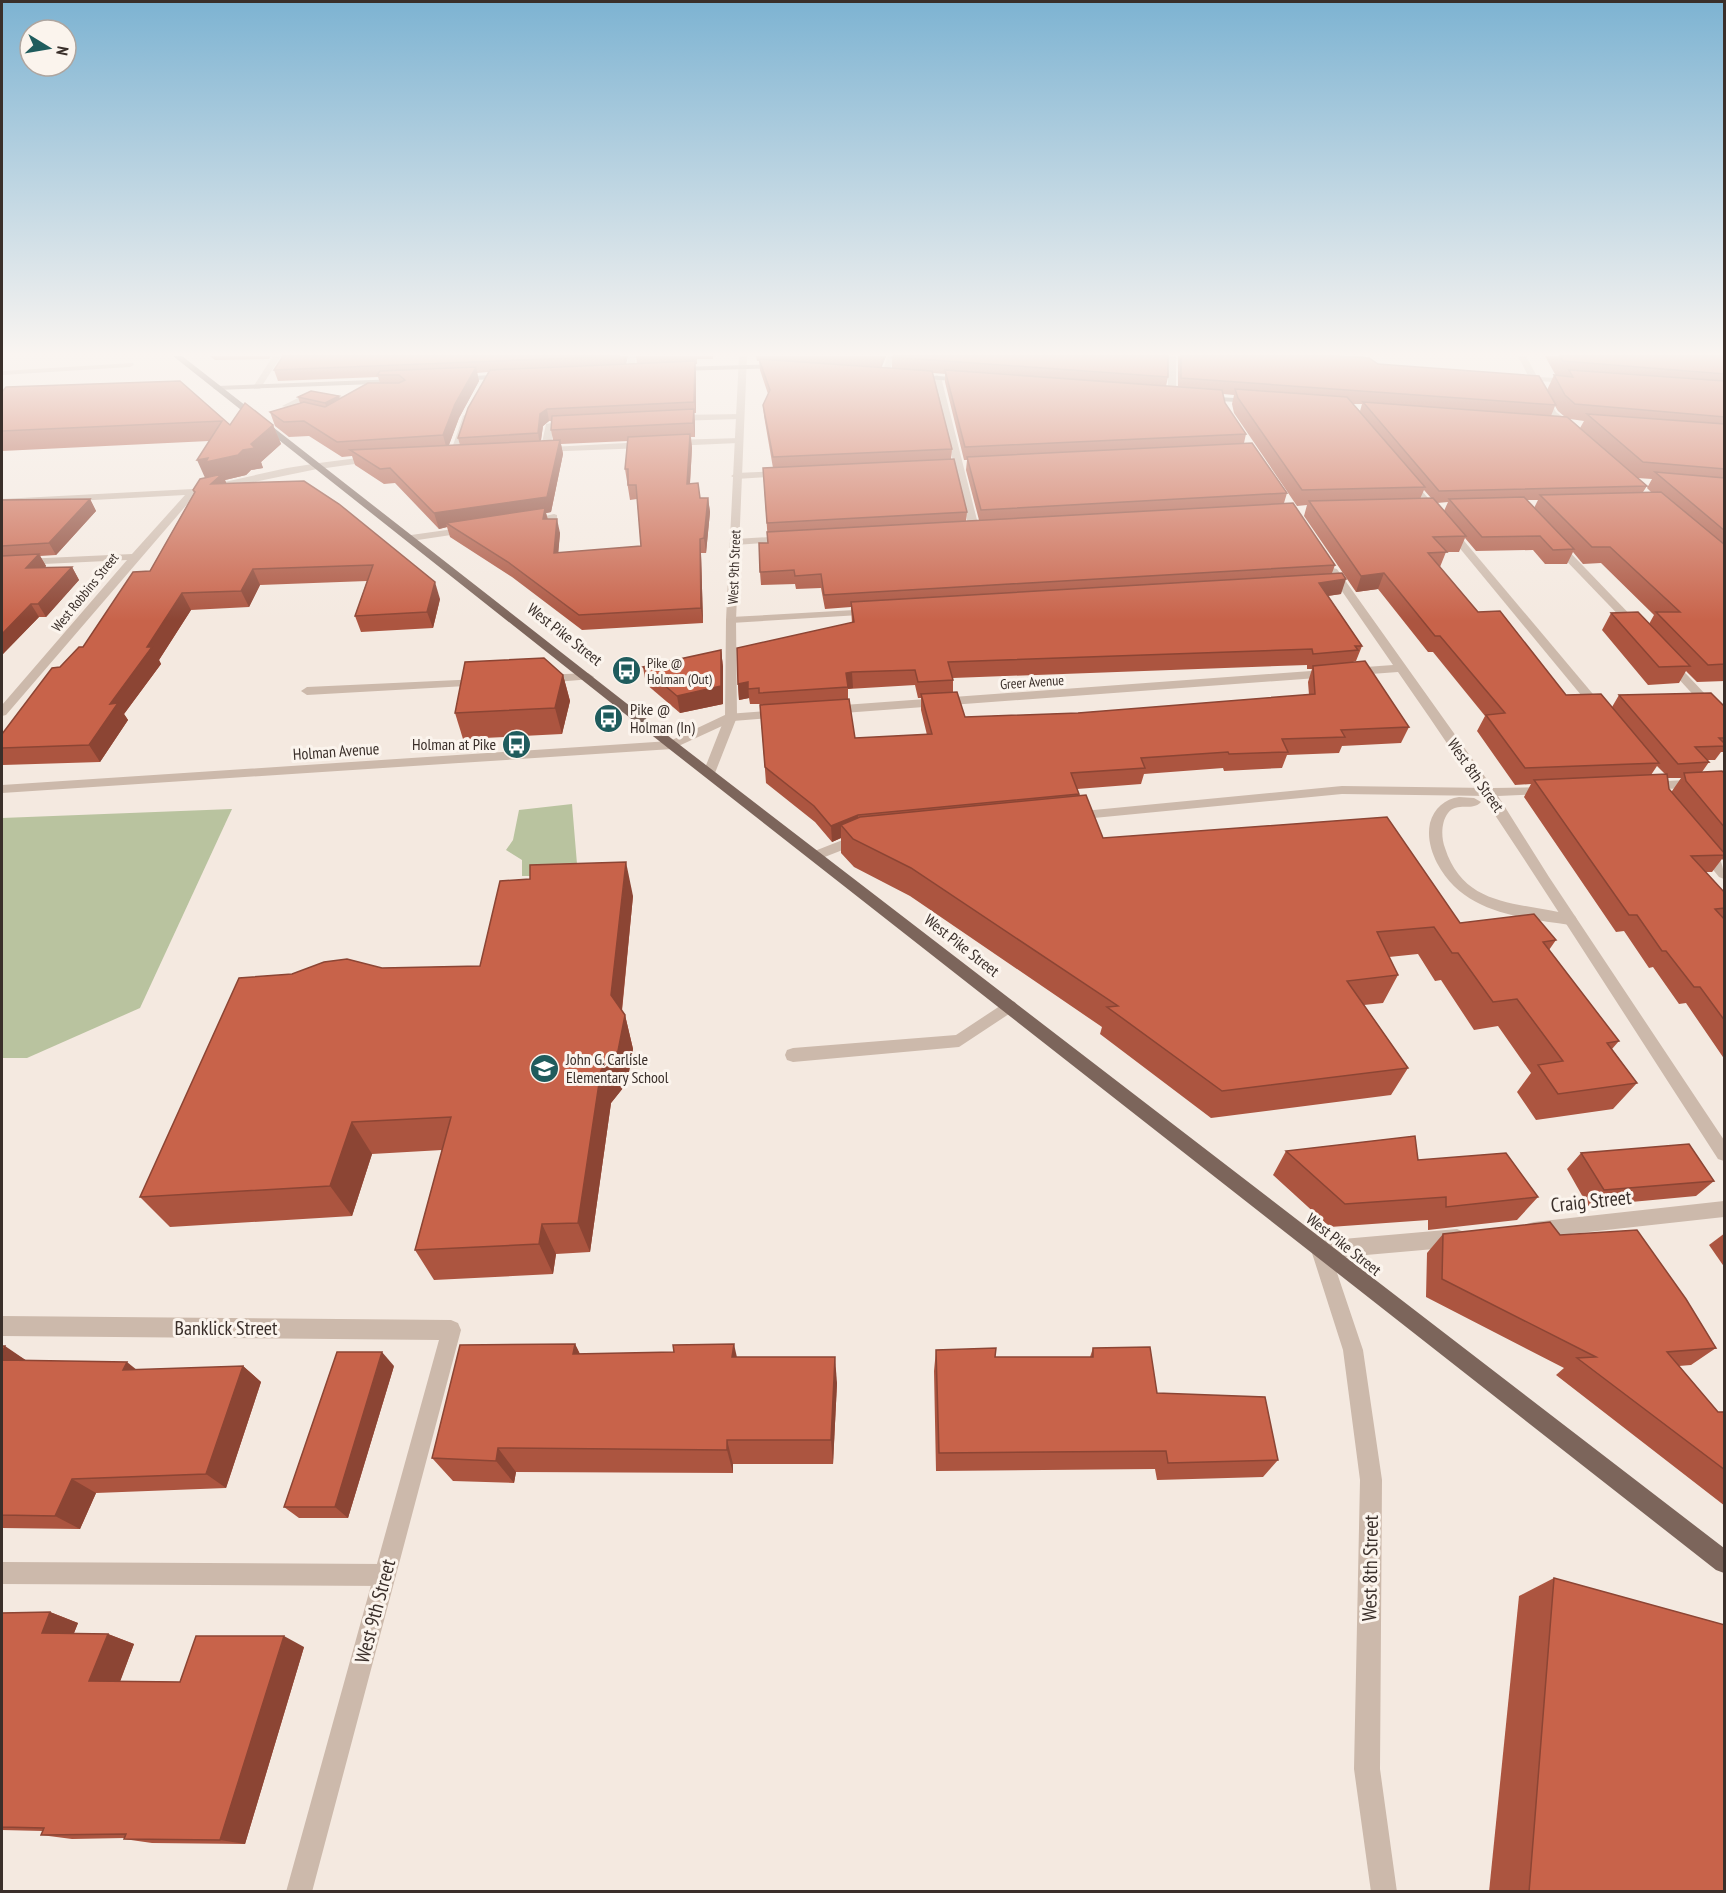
<svg xmlns="http://www.w3.org/2000/svg" width="1726" height="1893" font-family="'PT Sans Narrow',sans-serif">
<style>
.green{fill:#b9c39f}
.lines{fill:none;stroke-linecap:round;stroke-linejoin:round}
.service{fill:#ccb9ab;fill-rule:evenodd}
.minor{fill:#ccb9ab;fill-rule:evenodd}
.tertiary{fill:#ccb9ab;fill-rule:evenodd}
.secondary{fill:#a0887c;fill-rule:evenodd}
.primary{fill:#7c655b;fill-rule:evenodd}
.wall{fill:#ac5540;fill-rule:evenodd}
.shaded-wall{fill:#8c4534}
.building{fill:#c8634a;stroke:#8c4534;stroke-width:1.5}
.labels{text-anchor:middle;dominant-baseline:central;stroke-width:6;stroke-linejoin:round;paint-order:stroke}
.far-street-label{font-size:14px;fill:#3a2f2a;stroke:#fbf4ed}
.far-poi-label{font-size:14px;fill:#3a2f2a;stroke:#fbf4ed;text-anchor:start}
.street-label{font-size:16px;fill:#3a2f2a;stroke:#fbf4ed}
.poi-label{font-size:16px;fill:#3a2f2a;stroke:#fbf4ed;text-anchor:start}
.near-street-label{font-size:20px;fill:#3a2f2a;stroke:#fbf4ed}
</style>
<rect width="100%" height="100%" fill="#f4e9e0"/>
<g class="green">
<polygon points="572,804 577,864 558,876 522,876 522,860 506,850 513,840 519,810"/>
<polygon points="232,809 140,1008 27,1058 2,1058 2,818"/>
</g>
<g class="lines">
<g class="service">
<polygon points="273,356 281,356 260,389 254,389 253,387"/>
<polygon points="628,356 636,356 634,373 627,371"/>
<polygon points="133,363 134,365 130,367 2,375 2,371"/>
<polygon points="1523,376 1571,379 1575,381 1571,383 1520,380 1519,378"/>
<polygon points="312,391 357,399 361,401 357,403 313,396 294,405 311,409 312,411 308,414 282,406"/>
<polygon points="467,413 471,416 456,455 449,457 463,416"/>
<polygon points="743,414 744,416 740,419 675,421 671,418 675,415"/>
<polygon points="570,420 574,423 573,425 553,428 551,447 645,442 649,445 645,448 540,452 546,424"/>
<polygon points="741,438 741,442 738,443 672,446 668,443 672,440"/>
<polygon points="373,456 377,459 376,461 319,469 314,466 319,463"/>
<polygon points="784,471 787,472 787,476 736,479 731,476 736,473"/>
<polygon points="1406,479 1412,479 1603,706 1603,712 1595,712 1406,483"/>
<polygon points="554,514 557,515 557,519 527,524 522,521"/>
<polygon points="468,527 471,528 471,532 411,541 406,538 411,535"/>
<polygon points="1553,543 1561,543 1640,625 1640,629 1632,629 1553,547"/>
<polygon points="872,609 876,610 876,614 731,623 726,620 731,617"/>
<polygon points="1669,659 1673,660 1724,714 1724,725 1720,724 1665,664 1665,660"/>
<polygon points="588,673 594,677 592,679 543,683 537,679 543,675"/>
<polygon points="480,679 484,681 484,685 307,695 301,691 307,687"/>
<polygon points="1342,786 1489,788 1496,792 1489,796 1342,794 1073,820 1066,816 1073,812"/>
<path d="M1459,797L1474,798L1481,802C1472,812 1457,801 1448,813C1441,822 1441,838 1445,848C1465,911 1525,901 1575,916L1577,920L1575,924L1570,925C1520,917 1464,914 1437,863C1431,851 1427,837 1430,823C1434,808 1445,799 1459,797Z"/>
<polygon points="858,834 865,839 863,842 817,860 810,855 812,852"/>
<path d="M1705,846C1719,850 1724,866 1724,879L1719,877L1698,851Z"/>
<polygon points="1009,1000 1015,1002 1017,1006 1015,1010 959,1047 793,1062 787,1060 785,1055 787,1050 793,1048 956,1035"/>
<polygon points="2,1562 385,1564 393,1567 396,1575 393,1583 385,1586 2,1584"/>
</g>
<g class="minor">
<polygon points="888,356 896,356 887,375 881,375"/>
<polygon points="1168,356 1176,356 1176,395 1172,397 1168,395"/>
<path d="M1518,356H1526L1556,412L1575,426V430C1551,432 1528,374 1518,356Z"/>
<polygon points="937,375 941,377 979,528 974,531 969,528 933,377"/>
<polygon points="319,463 324,466 322,468 196,494 6,715 2,716 2,705 127,560 2,566 2,560 132,554 185,495 2,505 2,499 193,489 287,468"/>
<polygon points="786,536 790,537 790,541 735,545 730,542 735,539"/>
<path d="M1333,568L1337,569L1493,788L1551,787L1553,790L1546,794L1498,796L1549,877L1724,1140V1161L1718,1159C1612,996 1509,831 1398,672L830,714L824,710L830,706L1393,665L1328,571Z"/>
<polygon points="780,710 786,714 784,717 733,721 672,749 2,793 2,785 670,741 727,714"/>
<polygon points="1724,778 1724,786 1648,790 1641,786 1648,782"/>
<polygon points="1724,1201 1724,1217 1534,1238 1527,1236 1525,1230 1527,1224 1534,1222"/>
<polygon points="1457,1229 1464,1232 1466,1238 1464,1244 1457,1247 1332,1258 1363,1350 1382,1480 1380,1769 1397,1892 1371,1892 1354,1769 1360,1480 1343,1350 1311,1250 1313,1244 1320,1241"/>
<polygon points="2,1316 451,1320 458,1323 461,1330 312,1892 286,1892 439,1340 2,1336"/>
</g>
<polygon class="tertiary" points="739,356 747,356 736,620 737,717 715,773 709,777 703,773 725,717 726,620"/>
<g class="secondary">
<polygon points="779,364 782,364 782,368 677,371 673,369 677,367"/>
<polygon points="506,374 509,374 509,378 458,381 454,379 458,377"/>
<polygon points="911,374 965,378 969,380 965,382 914,378 911,378"/>
<polygon points="398,379 401,379 401,383 217,390 213,388 217,386"/>
<polygon points="1201,396 1252,399 1256,401 1252,403 1204,400 1200,398"/>
</g>
<polygon class="primary" points="173,356 182,356 676,742 1724,1548 1724,1573 1716,1570 668,748"/>
</g>
<g class="wall">
<polygon points="210,356 271,356 269,359 215,360"/>
<path d="M281,356H628L626,364H637L636,356H713V359H697V364H695L696,372V413H694L695,423V437H691L692,448L690,484L700,498H708L710,512L706,553H701L703,623L582,630L512,577L450,537L447,527L439,529L395,483L384,484L355,465L352,456L342,457L309,436L289,437L275,426L270,412L300,403L298,397L339,396L340,399L380,383L378,377L278,381L274,370L282,358ZM488,372L458,438L460,445H449L459,418L479,381L477,373ZM549,421H552L551,430L553,440L541,441L543,426ZM628,441L625,469L630,500L637,499L641,546L558,553L560,533L548,519L546,513L551,512L563,454L561,444Z"/>
<path d="M756,356H886L881,367L892,368V357L1168,377L1166,386L1178,387V356H1364L1363,358L1378,364L1547,390L1554,375L1556,376L1545,356H1725V681L1697,682L1686,671L1679,683L1648,685L1602,630L1611,613L1649,624L1654,615L1601,563L1583,564L1573,552L1567,564H1545L1533,550L1476,551L1465,538L1459,552H1446L1440,567L1478,612L1566,695L1612,707L1619,695L1725,707V752H1721L1715,760H1707L1709,762L1702,772L1725,774V862L1722,859L1712,872H1705L1725,893V1060L1686,1003L1679,1004L1653,967L1649,968L1624,931L1616,932L1524,797L1531,784L1515,785L1477,731L1485,716L1433,652H1428L1378,589L1356,592L1304,516L1307,505L1297,506L1234,413L1232,404L1234,395L1223,394L1225,403L1246,434L1244,443L1287,493L1284,503L1335,565L1332,573L1341,594L1328,596L1362,646L1356,661L1353,662L1409,727L1401,743L1342,746L1339,753L1287,755L1282,768L1224,771L1223,768L1144,774L1141,784L1077,789L1079,795L1103,838L1460,923L1556,940L1549,950L1619,1041L1612,1049L1637,1083L1613,1109L1536,1120L1517,1092L1531,1073L1498,1026L1474,1030L1441,980L1435,981L1418,954L1389,957L1398,975L1383,1003L1364,1005L1408,1068L1391,1095L1211,1118L1100,1034L1102,1027L910,896L854,867L841,853V838L832,842L815,822L766,783L760,704H750L749,698L739,700L738,684L852,623L851,607L825,609L821,588L796,589L795,584L761,585L760,572L768,543L763,468H773L764,416L763,405L768,394L760,370L759,361H757ZM933,373L945,374V382L964,460H967L966,470L979,520L966,521L967,512L951,459L952,449ZM1353,404H1362L1360,411ZM1555,406L1558,411L1565,417L1551,416ZM1570,419L1584,421L1580,428ZM1637,478L1652,479L1647,488L1651,492H1643L1647,486ZM1424,490L1431,498L1420,499ZM1527,500H1538L1534,508ZM1448,502L1444,511L1437,503ZM1307,665V669H1312L1308,682L1309,695L1078,713L965,717L953,692V678ZM915,685L918,698H921V710L927,735L855,738L848,699V689ZM1657,766L1665,774L1651,775ZM1668,778H1681L1672,791V792L1669,789Z"/>
<polygon points="180,381 230,425 273,425 281,444 261,462 263,468 251,470 246,475 225,480 226,484 440,599 433,628 361,632 355,616 367,581 260,585 249,607 191,610 159,660 161,664 124,714 128,720 100,762 3,765 2,763 2,734 60,667 83,647 150,571 194,493 193,490 205,478 209,441 2,451 2,392"/>
<polygon points="90,499 96,511 56,555 40,556 46,566 45,568 72,567 79,580 46,617 39,617 2,655 2,500"/>
<polygon points="721,650 723,667 723,704 680,713 646,684 643,667"/>
<polygon points="563,675 570,701 562,734 463,739 455,713"/>
<polygon points="633,896 622,1011 625,1015 633,1049 627,1083 611,1103 590,1252 556,1254 553,1274 434,1280 415,1250 442,1150 372,1154 352,1216 170,1227 140,1197 382,968 480,966"/>
<polygon points="1286,1151 1418,1160 1538,1197 1517,1220 1428,1230 1428,1220 1330,1227 1273,1175"/>
<polygon points="1581,1153 1714,1181 1696,1196 1588,1206 1567,1169"/>
<polygon points="1725,1233 1725,1268 1709,1245"/>
<polygon points="1443,1234 1560,1235 1716,1348 1691,1365 1679,1366 1718,1412 1725,1412 1725,1506 1556,1375 1564,1368 1426,1297 1427,1253"/>
<polygon points="575,1344 580,1354 737,1357 837,1383 833,1464 733,1464 733,1473 516,1472 514,1483 453,1481 432,1458"/>
<polygon points="2,1346 27,1361 137,1370 243,1366 261,1382 226,1488 96,1493 80,1529 2,1528"/>
<polygon points="1093,1348 1157,1393 1278,1460 1263,1477 1157,1480 1155,1469 936,1471 934,1371 936,1350 995,1357 1090,1357"/>
<polygon points="394,1366 348,1518 299,1518 284,1507"/>
<polygon points="1554,1578 1725,1892 1489,1892 1519,1596"/>
<polygon points="50,1612 78,1623 74,1633 108,1634 134,1644 120,1681 180,1682 304,1647 245,1844 152,1843 124,1839 125,1838 72,1839 41,1835 43,1831 2,1830 2,1613"/>
</g>
<g class="shaded-wall">
<polygon points="623,356 628,356 625,367"/>
<polygon points="881,356 886,356 881,369"/>
<polygon points="695,361 696,372 696,413 694,402"/>
<polygon points="476,367 479,381 459,418 447,450 443,435 455,404"/>
<polygon points="339,396 341,403 328,411 325,403"/>
<polygon points="547,409 549,421 543,426 540,445 538,433 540,414"/>
<polygon points="694,409 695,423 695,437 693,423"/>
<polygon points="273,425 281,444 261,462 263,468 251,470 246,475 225,480 229,489 211,484 206,480 197,460 251,444"/>
<polygon points="690,434 692,448 689,498 687,484"/>
<polygon points="560,440 563,454 551,512 546,513 548,523 543,519 446,523 447,527 439,529 434,513"/>
<polygon points="708,498 710,512 706,553 704,538"/>
<polygon points="90,499 96,511 56,555 49,543"/>
<polygon points="557,519 560,533 557,568 554,553"/>
<polygon points="700,539 701,553 703,623 701,608"/>
<polygon points="39,554 46,566 33,580 26,568"/>
<polygon points="72,567 79,580 46,617 38,604"/>
<polygon points="253,569 260,585 249,607 241,591"/>
<polygon points="1384,573 1378,589 1356,592 1361,576"/>
<polygon points="1346,579 1341,594 1313,598 1319,583"/>
<polygon points="435,582 440,599 433,628 427,612"/>
<polygon points="182,593 191,610 159,660 161,664 124,714 128,720 100,762 89,745 110,704"/>
<polygon points="31,604 39,617 2,655 2,634"/>
<polygon points="721,650 723,667 723,704 680,713 677,696"/>
<polygon points="852,672 853,688 848,689 846,673"/>
<polygon points="563,675 570,701 562,734 555,708"/>
<polygon points="748,682 749,698 739,700 738,684"/>
<polygon points="858,815 858,832 841,825 841,838 832,842 831,826"/>
<polygon points="626,862 633,896 620,1028 611,995"/>
<polygon points="625,1015 633,1049 627,1083 611,1103 590,1252 578,1223 601,1070"/>
<polygon points="352,1122 372,1154 352,1216 330,1186"/>
<polygon points="542,1224 556,1254 553,1274 539,1244"/>
<polygon points="575,1344 588,1371 573,1354"/>
<polygon points="734,1344 740,1371 732,1357"/>
<polygon points="5,1346 30,1363 2,1363 2,1353"/>
<polygon points="382,1352 394,1366 348,1518 335,1507"/>
<polygon points="835,1357 837,1383 833,1464 831,1440"/>
<polygon points="127,1362 148,1379 123,1370"/>
<polygon points="243,1366 261,1382 226,1488 206,1474"/>
<polygon points="727,1440 733,1464 733,1473 727,1450"/>
<polygon points="498,1448 516,1472 514,1483 496,1461"/>
<polygon points="72,1479 96,1493 80,1529 55,1516"/>
<polygon points="50,1612 78,1623 70,1643 42,1633"/>
<polygon points="108,1634 134,1644 117,1690 89,1681"/>
<polygon points="284,1636 304,1647 245,1844 220,1840"/>
</g>
<g class="building">
<polygon points="283,356 620,356 274,370"/>
<polygon points="893,356 1168,356 1168,377 892,357"/>
<polygon points="1181,356 1337,356 1369,358 1378,364 1539,376 1556,405 1181,378"/>
<polygon points="1560,356 1725,356 1725,374 1563,361"/>
<polygon points="759,359 932,371 952,449 773,457 763,405 770,390"/>
<polygon points="695,361 694,402 547,409 540,414 538,433 458,438 468,408 490,370"/>
<polygon points="476,367 455,404 443,435 337,442 304,421 284,422 270,412 304,402 325,407 368,383 399,383 405,380 399,375 377,375 380,371"/>
<polygon points="945,370 1222,390 1225,403 1246,434 965,447"/>
<polygon points="1569,370 1725,381 1725,417 1575,404 1565,395 1554,375 1573,377"/>
<polygon points="180,381 230,425 245,403 273,425 251,444 255,448 243,450 238,455 206,462 208,458 197,460 222,421 2,431 2,392 6,387"/>
<polygon points="1235,389 1347,397 1425,487 1302,490 1238,398"/>
<polygon points="311,391 339,396 325,403 298,397"/>
<polygon points="1363,402 1567,417 1647,486 1439,491"/>
<polygon points="694,409 693,423 551,430 552,416"/>
<polygon points="1587,414 1725,424 1725,469 1643,462"/>
<polygon points="690,434 687,484 698,483 700,498 708,498 704,538 700,539 701,608 579,615 508,562 446,523 545,508 543,519 557,519 554,553 641,546 636,485 628,485 628,469 625,469 628,437"/>
<polygon points="560,440 547,497 434,513 390,468 380,469 350,450"/>
<polygon points="1252,443 1287,493 981,510 967,457"/>
<polygon points="954,459 967,512 767,523 763,468"/>
<polygon points="1655,472 1725,478 1725,531"/>
<polygon points="222,474 211,484 304,481 339,504 435,582 427,612 355,616 373,565 253,569 241,591 182,593 147,647 152,647 110,704 118,703 89,745 2,748 2,734 52,668 60,667 79,647 83,647 133,572 150,571 195,492 193,490 200,479"/>
<polygon points="1661,492 1725,545 1725,664 1708,665 1656,612 1680,612 1610,547 1592,547 1540,495"/>
<polygon points="1524,497 1574,549 1553,550 1540,536 1482,537 1449,499"/>
<polygon points="1433,498 1466,536 1433,537 1447,552 1428,553 1478,612 1500,611 1566,695 1601,694 1659,763 1525,768 1486,715 1505,713 1440,636 1435,636 1384,573 1361,576 1309,501"/>
<polygon points="90,499 49,543 2,546 2,500"/>
<polygon points="1293,503 1335,565 824,595 821,574 795,576 794,570 760,572 759,543 768,543 767,532"/>
<polygon points="39,554 26,568 72,567 38,604 31,604 2,634 2,556"/>
<polygon points="1342,573 1346,579 1319,583 1362,646 1355,646 1358,650 1313,654 1312,649 948,662 953,680 918,682 915,670 852,672 846,673 848,687 759,693 759,688 748,689 748,682 738,684 737,648 854,622 851,602"/>
<polygon points="1638,612 1690,666 1659,667 1611,613"/>
<polygon points="721,650 721,686 677,696 643,667"/>
<polygon points="544,658 563,675 555,708 455,713 465,662"/>
<polygon points="1365,661 1409,727 1341,730 1345,737 1282,739 1288,752 1229,754 1228,752 1141,758 1145,768 1071,773 1079,794 858,815 831,826 814,806 765,767 760,705 849,699 855,738 932,734 921,694 957,692 965,717 1078,713 1315,694 1313,666"/>
<polygon points="1711,693 1725,707 1725,738 1719,738 1725,744 1725,746 1695,747 1709,762 1678,764 1619,695"/>
<polygon points="1722,771 1725,774 1725,828 1686,781 1684,773"/>
<polygon points="1667,774 1669,789 1725,854 1725,855 1691,856 1725,893 1725,908 1715,909 1725,920 1725,1021 1700,987 1694,987 1666,951 1662,951 1637,915 1629,915 1534,780"/>
<polygon points="1086,795 1103,838 1387,817 1460,923 1534,914 1556,940 1543,942 1619,1041 1607,1043 1637,1083 1558,1094 1538,1065 1563,1061 1517,999 1493,1002 1458,953 1452,953 1434,927 1377,932 1398,975 1347,981 1408,1068 1222,1091 1107,1007 1118,1006 911,868 853,839 841,825 860,817"/>
<polygon points="626,862 611,995 625,1015 618,1051 601,1070 578,1223 542,1224 539,1244 415,1250 451,1117 352,1122 330,1186 140,1197 239,978 292,974 324,962 347,959 382,968 480,966 500,881 530,879 530,865"/>
<polygon points="1415,1136 1418,1160 1506,1153 1538,1197 1446,1207 1446,1197 1345,1204 1286,1151"/>
<polygon points="1689,1144 1714,1181 1604,1190 1581,1153"/>
<polygon points="1550,1222 1560,1235 1637,1230 1686,1299 1716,1348 1667,1352 1718,1412 1725,1412 1725,1470 1577,1358 1596,1357 1442,1279 1443,1234"/>
<polygon points="575,1344 573,1354 674,1352 673,1345 734,1344 732,1357 835,1357 831,1440 727,1440 727,1450 498,1448 496,1461 432,1458 460,1345"/>
<polygon points="2,1346 5,1346 2,1353"/>
<polygon points="1150,1347 1157,1393 1265,1397 1278,1460 1168,1463 1166,1451 939,1453 936,1350 996,1348 995,1357 1093,1357 1093,1348"/>
<polygon points="337,1352 382,1352 335,1507 284,1507"/>
<polygon points="2,1360 127,1362 123,1370 243,1366 206,1474 72,1479 55,1516 2,1515"/>
<polygon points="1554,1578 1725,1625 1725,1892 1529,1892"/>
<polygon points="50,1612 42,1633 108,1634 89,1681 180,1682 196,1636 284,1636 220,1840 124,1839 126,1834 41,1835 44,1828 2,1827 2,1613"/>
</g>
<linearGradient id="sky" x2="0" y2="1"><stop stop-color="#7db3d2"/><stop offset="0.57" stop-color="#faf5f1"/><stop offset="1" stop-color="#faf5f1" stop-opacity="0"/></linearGradient>
<rect width="1726" height="621" fill="url(#sky)"/>
<defs>
<symbol id="bus-disc" viewBox="-11 -11 22 22"><circle r="9.5" fill="#1f5c5d" stroke="#fbf4ed"/><path d="M-5-6H5V4H4V6H2V4H-2V6H-4V4H-5ZM-3.5-4V0h7V-4ZM-3.5 1.2v1.5H-2V1.2ZM2 1.2v1.5H3.5V1.2Z" fill="#fff"/></symbol>
<symbol id="school-disc" viewBox="-11 -11 22 22"><circle r="9.5" fill="#1f5c5d" stroke="#fbf4ed"/><path d="M0-5L7-2L0 1L-7-2ZM-4 1L0 2.5L4 1V4Q0 6-4 4Z" fill="#fff"/></symbol>
</defs>
<g fill-rule="evenodd">
<use href="#bus-disc" x="610" y="654" width="33" height="33"/>
<use href="#bus-disc" x="592" y="702" width="33" height="33"/>
<use href="#bus-disc" x="500" y="728" width="33" height="33"/>
<use href="#school-disc" x="528" y="1052" width="33" height="33"/>
</g>
<g class="labels">
<g class="far-street-label">
<text transform="translate(734 567) rotate(-88)">West 9th Street</text>
<text transform="translate(85 592) rotate(-51)">West Robbins Street</text>
<text transform="translate(1032 682) rotate(-4)">Greer Avenue</text>
</g>
<g class="far-poi-label">
<text x="647" y="663">Pike @<tspan x="647" dy="16">Holman (Out)</tspan></text>
</g>
<g class="street-label">
<text transform="translate(565 634) rotate(38)">West Pike Street</text>
<text transform="translate(336 751) rotate(-4)">Holman Avenue</text>
<text transform="translate(1476 775) rotate(55)">West 8th Street</text>
<text transform="translate(962 945) rotate(38)">West Pike Street</text>
<text transform="translate(1344 1244) rotate(38)">West Pike Street</text>
</g>
<g class="poi-label">
<text x="630" y="709">Pike @<tspan x="630" dy="18">Holman (In)</tspan></text>
<text x="496" y="744" text-anchor="end">Holman at Pike</text>
<text x="566" y="1059">John G. Carlisle<tspan x="566" dy="18">Elementary School</tspan></text>
</g>
<g class="near-street-label">
<text transform="translate(1591 1201) rotate(-6)">Craig Street</text>
<text x="226" y="1328">Banklick Street</text>
<text transform="translate(1370 1568) rotate(-89)">West 8th Street</text>
<text transform="translate(375 1611) rotate(-75)">West 9th Street</text>
</g>
</g>
<rect width="1726" height="1893" fill="none" stroke="#3a2f2a" stroke-width="6"/>
<g transform="translate(48 48) rotate(101)"><circle r="28" fill="#fbf4ed" stroke="#aea59f" stroke-width="1.5"/>
<path d="M0-4.5L10 22L0 15L-10 22Z" fill="#1f5c5d"/>
<text y="-9" font-size="16" font-weight="bold" text-anchor="middle" fill="#3a2f2a">N</text>
</g>
</svg>
